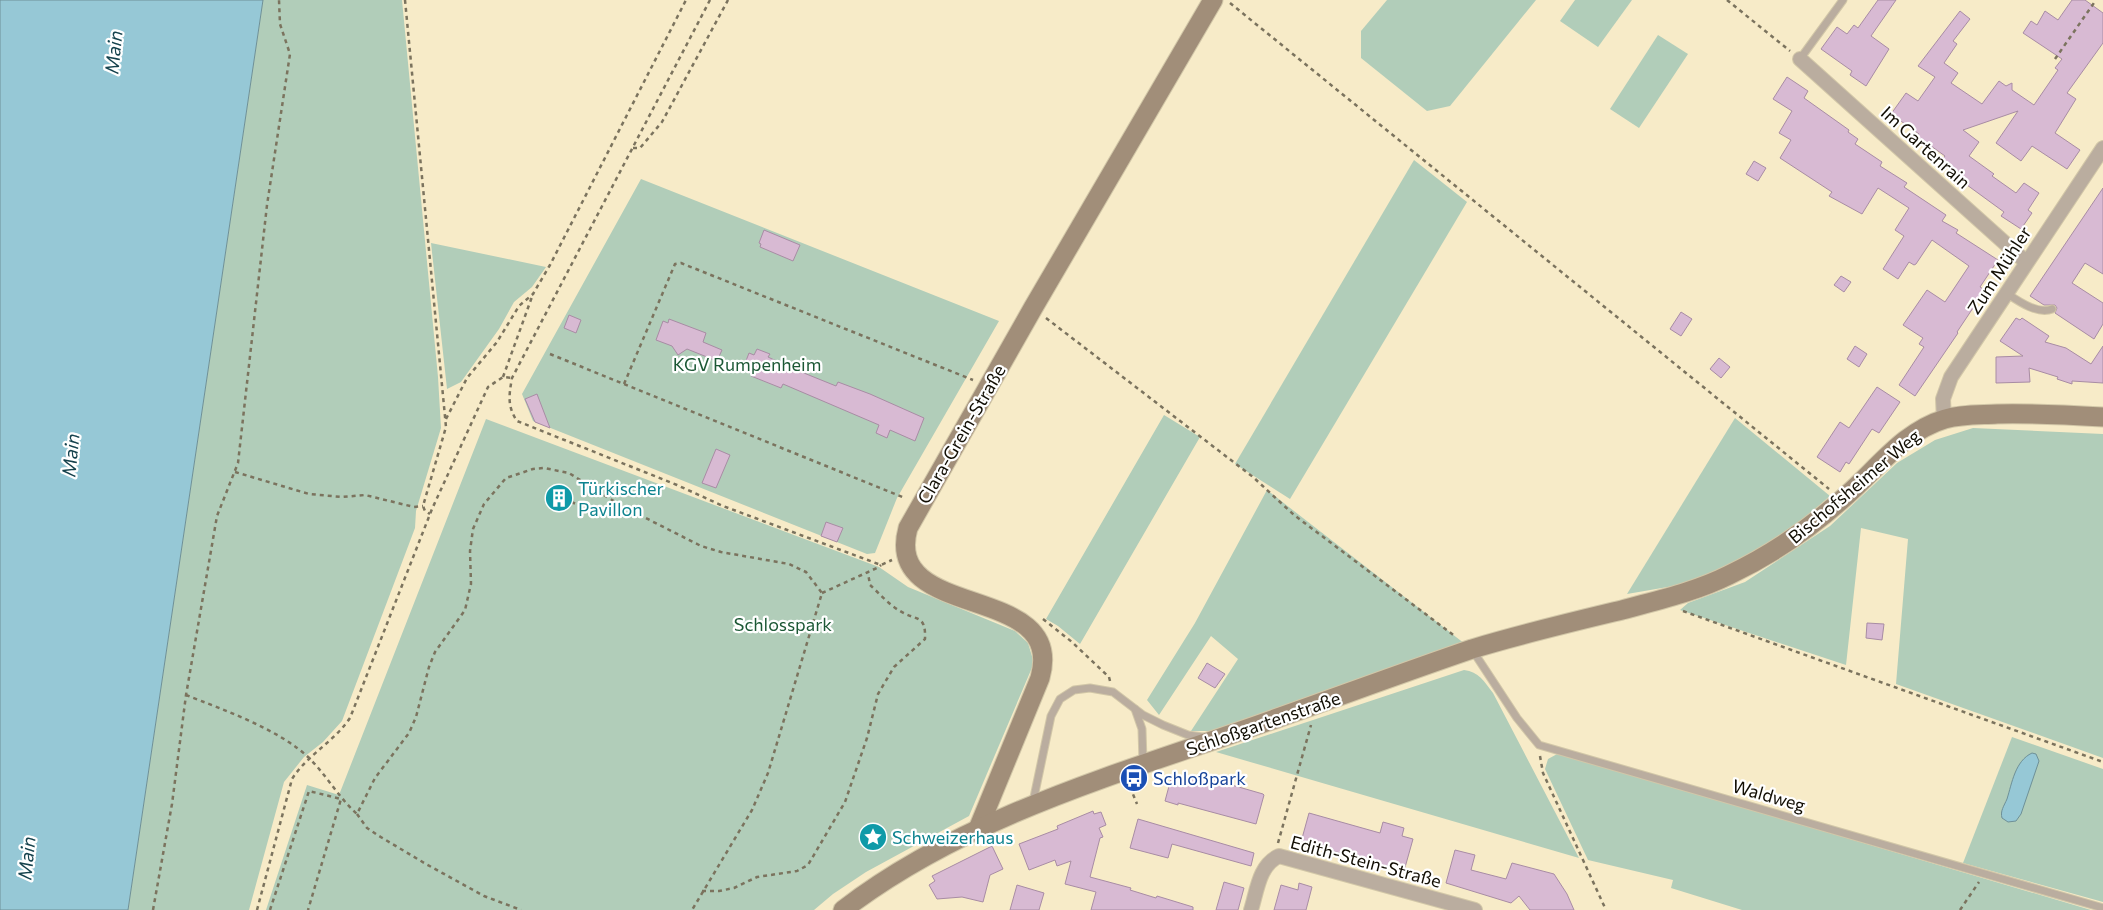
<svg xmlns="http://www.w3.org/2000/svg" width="2103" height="910" font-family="Commissioner,sans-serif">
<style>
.green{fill:#b1cdb9}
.water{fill:#96c8d6;stroke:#6e9097}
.building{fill:#d8bad3;stroke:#a88ca4}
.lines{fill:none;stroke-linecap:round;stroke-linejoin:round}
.lane-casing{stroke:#d2c7a8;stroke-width:9}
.street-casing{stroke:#d2c7a8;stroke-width:16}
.secondary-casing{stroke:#d2c7a8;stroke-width:21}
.path{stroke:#7b735e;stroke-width:2.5;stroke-dasharray:4 4;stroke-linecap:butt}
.lane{stroke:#baad9f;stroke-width:7}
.street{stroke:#baad9f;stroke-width:14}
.secondary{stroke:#a18e79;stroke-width:19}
.labels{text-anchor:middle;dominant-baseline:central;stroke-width:4.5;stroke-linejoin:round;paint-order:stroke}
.street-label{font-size:18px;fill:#110d03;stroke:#fff}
.park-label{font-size:18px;fill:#1c5835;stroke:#fff}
.culture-label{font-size:18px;fill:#0d838f;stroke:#fff;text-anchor:start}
.transit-label{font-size:18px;fill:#164399;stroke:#fff;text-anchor:start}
.water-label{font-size:19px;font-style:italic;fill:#15424d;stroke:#fff}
</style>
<rect width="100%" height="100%" fill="#f7ebc8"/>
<g class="green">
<polygon points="263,0 402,0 438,377 441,428 416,511 415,528 342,721 323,742 304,757 284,782 249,910 128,910"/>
<polygon points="1387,0 1536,0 1450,106 1427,111 1361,58 1361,31"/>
<polygon points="1575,0 1632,0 1598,47 1560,21"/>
<polygon points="1658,35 1688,54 1639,128 1610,109"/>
<polygon points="1414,160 1467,202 1290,499 1235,464"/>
<polygon points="641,179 999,321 897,498 875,553 867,554 533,421 522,394"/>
<polygon points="431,243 546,267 532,287 514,302 499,329 461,382 447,389"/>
<polygon points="1164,415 1200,437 1080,644 1058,626 1046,619"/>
<polygon points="1735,418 1830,496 1787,533 1742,560 1685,584 1627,594"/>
<polygon points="486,419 879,567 908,587 1015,631 1028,643 1034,663 969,816 866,872 833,894 814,910 266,910 307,785 339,795"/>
<polygon points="1973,428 2103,434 2103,758 1896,684 1908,539 1861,528 1846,665 1680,610 1688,603 1745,582 1830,526 1897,463 1935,440"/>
<polygon points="1267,490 1465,644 1216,731 1191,731 1238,659 1211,636 1159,715 1147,700 1195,623"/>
<path d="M1464,670C1479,672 1484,681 1493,693L1579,858L1216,752Z"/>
<polygon points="2012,737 2103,769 2103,902 1963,863"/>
<polygon points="1559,753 2091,910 1742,910 1671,888 1673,880 1588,860 1545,769 1548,759"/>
</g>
<g class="water">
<polygon points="0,0 263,0 128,910 0,910"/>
<path d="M2032,753L2036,754L2039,761L2021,814L2016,821L2008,822L2002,818C2000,811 2004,806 2007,799C2012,783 2015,761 2032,753Z"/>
</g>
<g class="building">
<polygon points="1878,0 1896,0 1871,36 1889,49 1866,86 1850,75 1852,71 1821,49 1837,27 1847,34 1854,25 1858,28"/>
<polygon points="2072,0 2085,0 2103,13 2103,43 2067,93 2076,99 2055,133 2080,150 2067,169 2032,146 2021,161 1996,143 2018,111 1963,130 1979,142 1969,156 1994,174 1992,176 2016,193 2024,183 2039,193 2028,210 2032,213 2021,229 2001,216 2004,212 1967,185 1969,182 1949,168 1949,165 1942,160 1945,156 1917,136 1919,134 1891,114 1906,93 1918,101 1935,77 1918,66 1960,11 1970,19 1953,41 1957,44 1944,63 1958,73 1951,83 1982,104 1999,81 2006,86 2012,83 2012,90 2034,105 2058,70 2055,68 2062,59 2023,33 2031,21 2037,25 2045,11 2058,20"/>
<polygon points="1787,77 1808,91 1804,98 1849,130 1848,132 1858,139 1855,144 1882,162 1880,166 1907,183 1904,187 1946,215 1942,221 1958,230 1956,233 1998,260 1980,287 1985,290 1957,332 1958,333 1915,396 1899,385 1924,347 1919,344 1923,338 1903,325 1927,290 1945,302 1969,266 1932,240 1916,264 1914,265 1909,262 1898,279 1883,269 1904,236 1895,230 1909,208 1878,188 1862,214 1829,196 1832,192 1780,158 1791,140 1779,133 1792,111 1773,99"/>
<polygon points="1754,161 1766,168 1758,181 1746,174"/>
<polygon points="2103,188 2103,274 2085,263 2072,283 2103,303 2103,324 2094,339 2055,313 2057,308 2055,305 2044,305 2030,296"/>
<polygon points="764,230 800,245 793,261 760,247 761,244 759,243"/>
<polygon points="1841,276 1851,282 1844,292 1834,285"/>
<polygon points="1681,312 1692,319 1681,336 1670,329"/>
<polygon points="569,315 581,320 576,333 564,328"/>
<polygon points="2016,318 2020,320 2022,318 2049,336 2045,342 2066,348 2091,364 2103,346 2103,383 2072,381 2072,384 2057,379 2058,377 2029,368 2030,382 1996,383 1996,357 2023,356 2000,341"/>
<polygon points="669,319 706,333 703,342 722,350 717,361 687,349 678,355 672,346 656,340 663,321 668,323"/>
<polygon points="1855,346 1867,354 1859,367 1847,359"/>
<polygon points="757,349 770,354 768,357 789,367 836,386 838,382 870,394 924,418 915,441 890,430 887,438 876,433 879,425 783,384 781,388 751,376 752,374 746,371 747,367 744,366 749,353 754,355"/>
<polygon points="1719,358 1730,367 1721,378 1710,369"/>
<polygon points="1877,387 1900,402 1879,433 1872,429 1849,464 1846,462 1840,472 1817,457 1840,422 1849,428"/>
<polygon points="537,394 550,428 535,422 525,399"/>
<polygon points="716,449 730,455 716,488 702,483"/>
<polygon points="826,522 843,528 837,542 821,536"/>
<polygon points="1867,623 1884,624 1882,640 1866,638"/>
<polygon points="1207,663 1225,674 1215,688 1198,678"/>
<polygon points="1172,775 1185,779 1185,777 1192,779 1197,775 1263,794 1264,795 1256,824 1178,803 1178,805 1165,801"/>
<polygon points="1093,811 1094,814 1101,812 1106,825 1099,828 1103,837 1100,838 1090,877 1131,888 1130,890 1156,898 1157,896 1193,907 1193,910 1091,910 1096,892 1065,884 1071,861 1057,866 1055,860 1029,870 1019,844 1058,829 1057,826"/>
<polygon points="1309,813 1380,833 1383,822 1404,828 1402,836 1413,839 1404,871 1301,842"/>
<polygon points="1138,819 1254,853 1251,866 1172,844 1168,858 1130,848"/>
<polygon points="992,846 1003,869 990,875 983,902 962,897 937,899 929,885 935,881 932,876"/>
<polygon points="1455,850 1475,855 1471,870 1506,879 1512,863 1554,874 1567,894 1574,910 1530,910 1519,896 1511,903 1446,883"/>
<polygon points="1224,882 1244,888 1238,910 1216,910"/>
<polygon points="1299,883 1312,887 1306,910 1274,910 1281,885 1298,890"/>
<polygon points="1017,885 1044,893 1039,910 1010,910"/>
</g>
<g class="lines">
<defs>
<g id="lane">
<polyline points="1800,59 1843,0"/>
<path d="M2006,293C2018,301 2038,315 2052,309"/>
<polyline points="1473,651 1517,718 1539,745 2103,908"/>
<polyline points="1135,709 1142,729 1143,762"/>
<polyline points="1033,802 1051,716 1060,699 1074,690 1090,688 1113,692 1143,715 1163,725 1188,735 1203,737"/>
</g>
<g id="street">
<polyline points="1800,59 2026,262"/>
<polyline points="1944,420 1943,399 1951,377 2103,148"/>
<path d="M1251,910C1257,891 1259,865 1279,856L1475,910"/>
</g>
<g id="secondary">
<path d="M978,829L1040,678C1067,581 882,623 908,528L1033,308L1213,0"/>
<path d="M843,910C955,824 1094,781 1226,736C1308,708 1390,677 1472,649C1521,634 1572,622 1622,610C1658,600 1695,592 1729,575C1773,554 1812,527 1847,495C1878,468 1904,431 1945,419C1962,414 1980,415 1997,414C2033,413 2068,415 2103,417"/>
</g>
</defs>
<use href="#lane" class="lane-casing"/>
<use href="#street" class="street-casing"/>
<use href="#secondary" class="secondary-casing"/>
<g class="path">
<polyline points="405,0 446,427 423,506 425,511 430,514"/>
<path d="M710,0L512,378C509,395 507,406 517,421L677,485L723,506L881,565L892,560"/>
<polyline points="1727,0 1790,51"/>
<polyline points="1230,3 1829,489"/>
<polyline points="2055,59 2096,0"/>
<polyline points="633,148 640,148 662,122 728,0"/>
<polyline points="1046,318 1253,477 1294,515 1456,637"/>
<polyline points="550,354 905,498"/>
<polyline points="503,377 533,294"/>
<polyline points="624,384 675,264 681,263 973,380"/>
<polyline points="446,419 467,378 497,342 519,306 533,294 550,265 686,0"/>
<polyline points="235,472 309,494 342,497 365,495 414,507 423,506"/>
<path d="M564,499C581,506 603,516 620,505"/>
<polyline points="822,593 879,567 881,565"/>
<polyline points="1683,611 2103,762"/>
<polyline points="1043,619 1072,642 1109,677 1110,681"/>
<path d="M186,695C224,710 281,730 310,759C327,776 339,798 357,814L375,778L409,733L416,717L429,667L435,652L465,610L471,584L470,551L473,529L484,504L506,478L533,469L544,468L569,473L620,505L701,546L721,552L789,564L806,572L822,593L768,773L752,810L692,910"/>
<polyline points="1540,756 1543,773 1606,910"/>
<polyline points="1130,787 1137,804"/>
<polyline points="357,814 367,828 379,836 426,864 484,896 521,910"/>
<polyline points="1278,843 1311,725"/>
<path d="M702,891H719L734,888L757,877L797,871L808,865L845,802L867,738L878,694L894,667L925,639C926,614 916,621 900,611C889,605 879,593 870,585L868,573"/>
<polyline points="153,910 172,804 186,695 217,516 238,463 267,205 290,54 280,24 279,0"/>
<path d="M257,910L292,779C307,755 334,742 350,718L432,509L488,387L503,377L512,378"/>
<polyline points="270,910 309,791 341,799 308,910"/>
<polyline points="1960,910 1979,882"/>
</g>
<use href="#lane" class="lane"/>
<use href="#street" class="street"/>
<use href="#secondary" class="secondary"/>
</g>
<defs>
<symbol id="building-disc" viewBox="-11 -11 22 22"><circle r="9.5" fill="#0f9aa8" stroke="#fff"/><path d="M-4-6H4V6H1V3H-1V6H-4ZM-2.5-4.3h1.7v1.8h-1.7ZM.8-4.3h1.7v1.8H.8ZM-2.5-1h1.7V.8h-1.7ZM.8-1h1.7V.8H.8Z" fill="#fff"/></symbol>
<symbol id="bus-disc" viewBox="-11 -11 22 22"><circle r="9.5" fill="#1a4fb4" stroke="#fff"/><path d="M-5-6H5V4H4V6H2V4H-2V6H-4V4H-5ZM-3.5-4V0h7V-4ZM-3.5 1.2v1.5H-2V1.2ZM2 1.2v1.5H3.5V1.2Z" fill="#fff"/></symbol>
<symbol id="sight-disc" viewBox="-11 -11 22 22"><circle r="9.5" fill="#0f9aa8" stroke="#fff"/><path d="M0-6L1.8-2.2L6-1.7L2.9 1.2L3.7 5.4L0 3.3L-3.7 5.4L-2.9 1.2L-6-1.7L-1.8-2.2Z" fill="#fff"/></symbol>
</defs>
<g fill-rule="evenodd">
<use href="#building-disc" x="543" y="482" width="32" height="32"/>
<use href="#bus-disc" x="1118" y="762" width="32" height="32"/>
<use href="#sight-disc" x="857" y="821" width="32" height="32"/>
</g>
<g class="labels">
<g class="street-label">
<text transform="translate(1926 147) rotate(42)">Im Gartenrain</text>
<text transform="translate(1999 270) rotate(-57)">Zum Mühler</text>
<text transform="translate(961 434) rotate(-60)">Clara-Grein-Straße</text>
<text transform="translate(1854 486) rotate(-40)">Bischofsheimer Weg</text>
<text transform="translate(1263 723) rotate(-19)">Schloßgartenstraße</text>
<text transform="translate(1769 795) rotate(16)">Waldweg</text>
<text transform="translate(1366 861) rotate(15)">Edith-Stein-Straße</text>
</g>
<g class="park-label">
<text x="747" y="364">KGV Rumpenheim</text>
<text x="783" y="624">Schlosspark</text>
</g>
<g class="culture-label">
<text x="578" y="488">Türkischer<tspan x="578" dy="21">Pavillon</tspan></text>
<text x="892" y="837">Schweizerhaus</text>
</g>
<g class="transit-label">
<text x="1153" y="778">Schloßpark</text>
</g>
<g class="water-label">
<text transform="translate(113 52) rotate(-84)">Main</text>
<text transform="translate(70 455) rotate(-84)">Main</text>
<text transform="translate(26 858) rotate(-84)">Main</text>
</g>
</g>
</svg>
